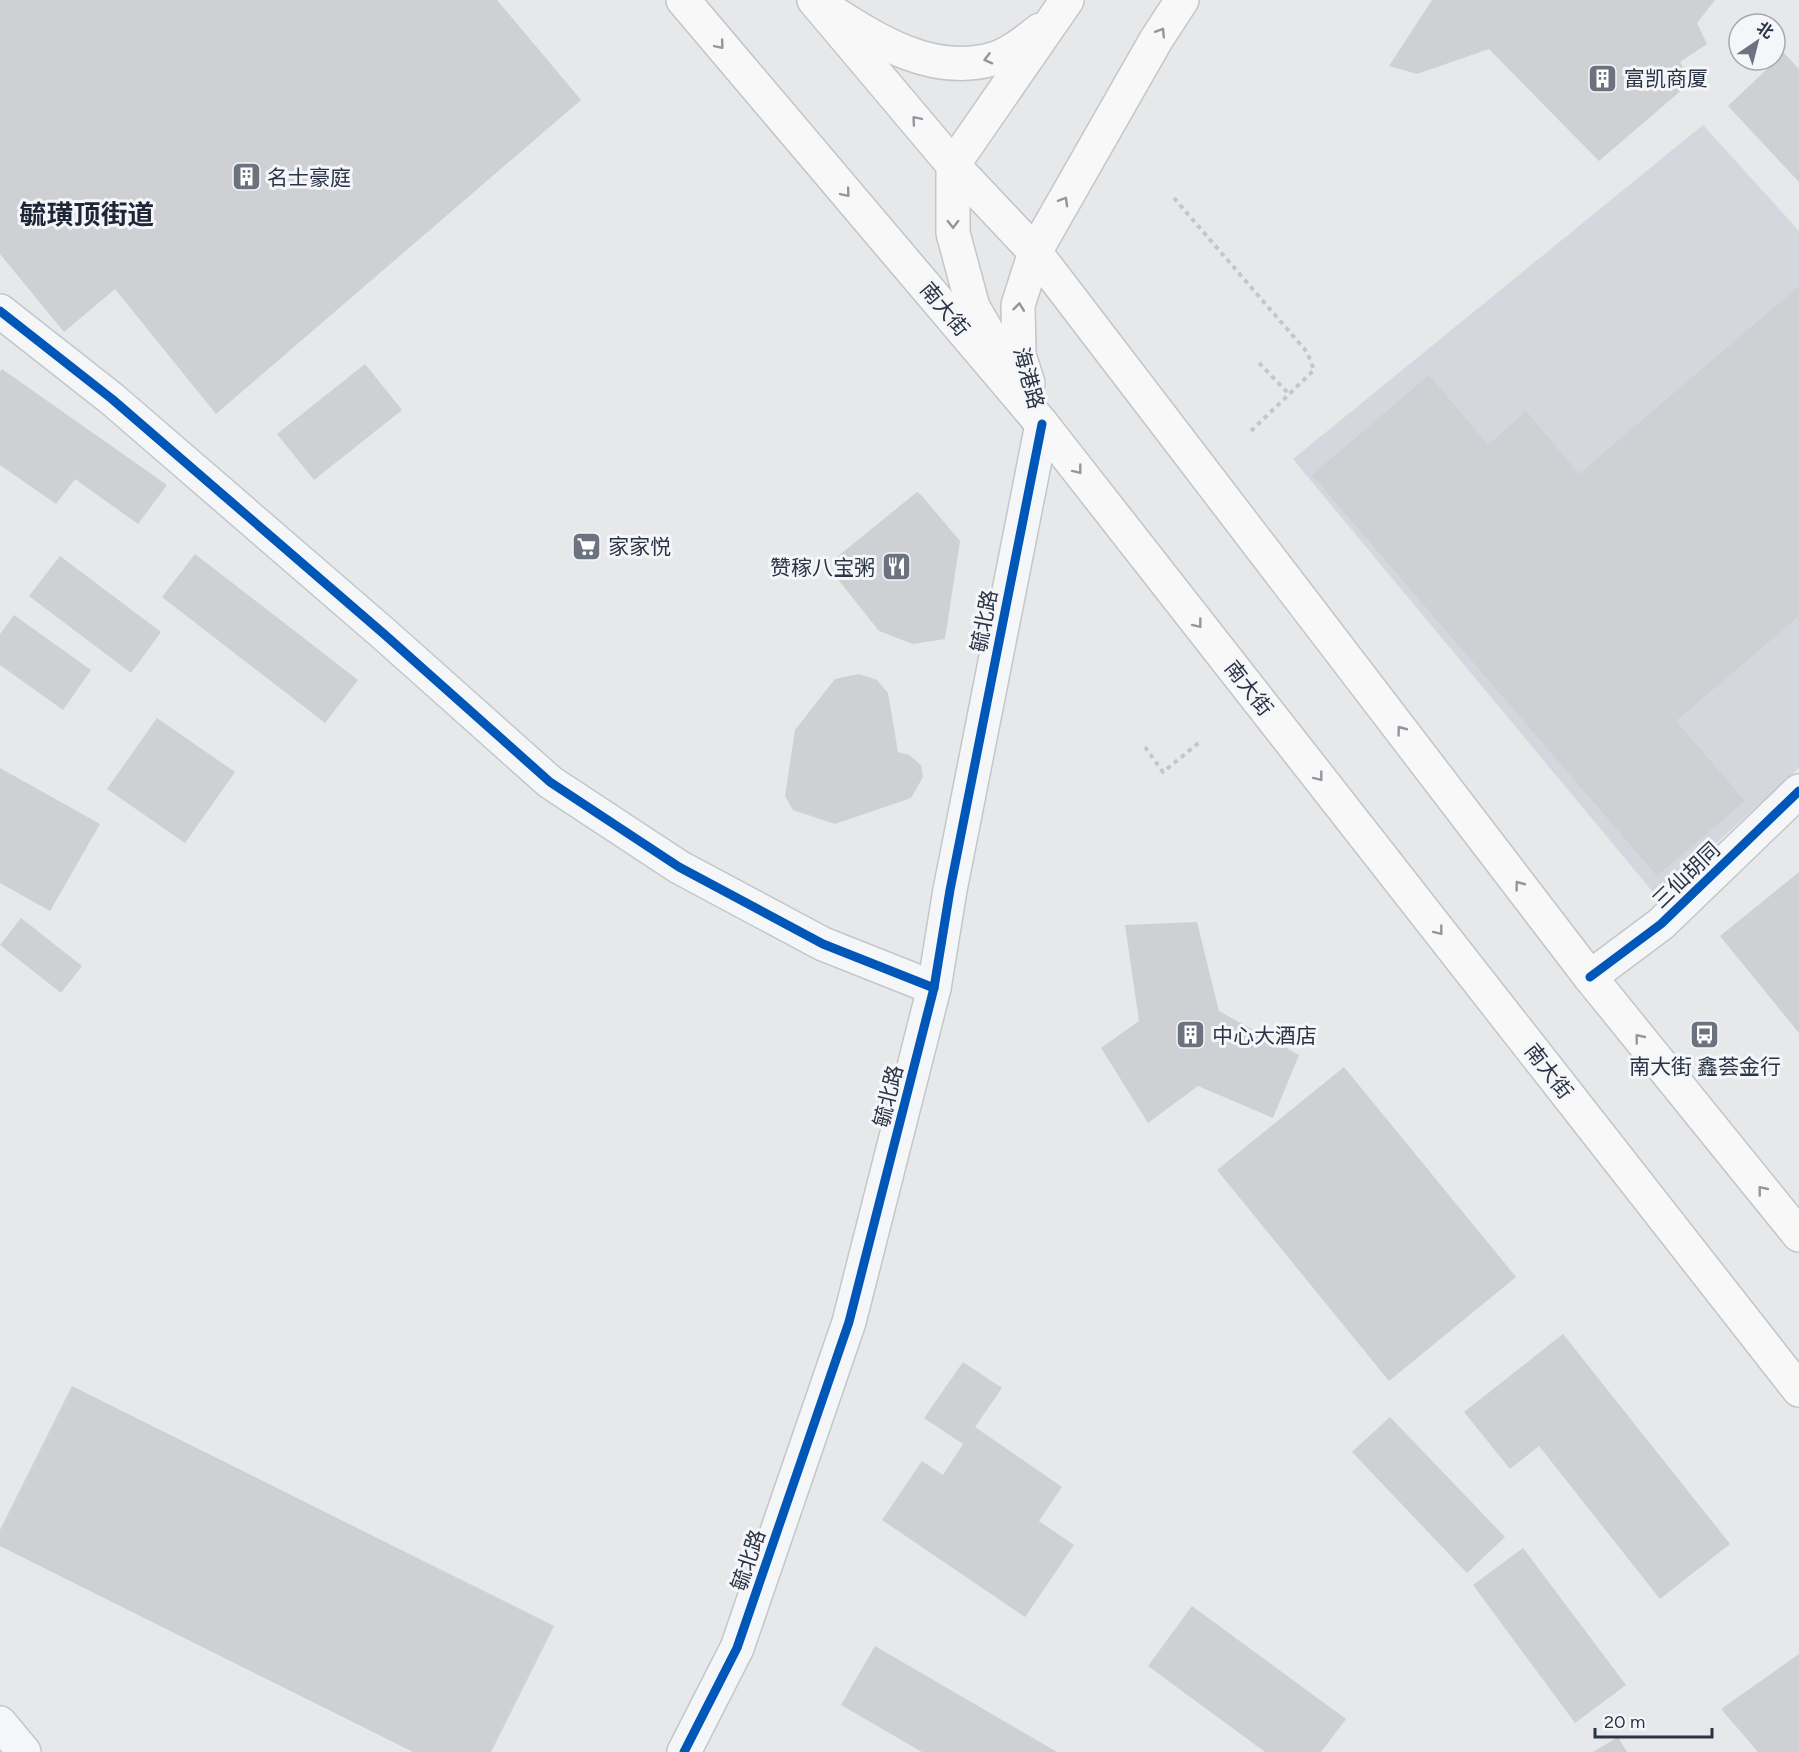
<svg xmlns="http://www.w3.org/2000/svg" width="1799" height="1752" font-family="Figtree,'Noto Sans SC',sans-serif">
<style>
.built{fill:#d4d7dd}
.building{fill:#ced0d3}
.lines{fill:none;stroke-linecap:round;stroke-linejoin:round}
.minor-casing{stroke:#c4c6c8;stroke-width:36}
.tertiary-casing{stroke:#c4c6c8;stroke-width:36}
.secondary-casing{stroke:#c4c6c8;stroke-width:36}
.primary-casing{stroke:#c2c5c8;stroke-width:36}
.path{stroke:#c5c6ca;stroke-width:4;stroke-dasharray:4.5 4.5;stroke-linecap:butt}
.minor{stroke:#f5f6f7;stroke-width:33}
.tertiary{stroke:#f5f6f7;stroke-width:33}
.secondary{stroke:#f8f8f8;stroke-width:33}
.primary{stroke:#f8f8f8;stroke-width:33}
.cycleway-casing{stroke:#f4f6f9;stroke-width:13}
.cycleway{stroke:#0057b8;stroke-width:9}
.oneway{stroke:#92969e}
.labels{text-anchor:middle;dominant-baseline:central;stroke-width:6;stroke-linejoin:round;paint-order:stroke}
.poi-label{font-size:21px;fill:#2b3445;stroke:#f4f6f9;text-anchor:start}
.street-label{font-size:21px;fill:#2b3445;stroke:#f4f6f9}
.district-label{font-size:27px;font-weight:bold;fill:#1d2536;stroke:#f4f6f9}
</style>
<rect width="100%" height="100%" fill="#e6e8ea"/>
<polygon class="built" points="1703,125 1799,231 1799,768 1657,897 1293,459"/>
<g class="building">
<polygon points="0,0 497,0 581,100 216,414 115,289 64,332 0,254"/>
<polygon points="1432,0 1715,0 1697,23 1707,44 1680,62 1691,82 1599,161 1489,49 1417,74 1389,66"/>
<polygon points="1784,53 1799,69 1799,182 1728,106"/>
<polygon points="1799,286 1799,616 1676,721 1745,801 1657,876 1312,475 1429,375 1488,445 1526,411 1579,474"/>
<polygon points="365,364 402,410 314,480 277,434"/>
<polygon points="2,369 167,485 138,524 75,479 56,504 0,465 0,372"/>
<polygon points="917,492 922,496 960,541 945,639 913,644 879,631 836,577 837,557"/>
<polygon points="195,554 358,680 325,723 162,597"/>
<polygon points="60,556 161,632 131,673 29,596"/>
<polygon points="14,615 91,670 63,710 0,665 0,634"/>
<polygon points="859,674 877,680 888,693 898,752 909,755 921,765 923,777 911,798 835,824 793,810 785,796 795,730 835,679"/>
<polygon points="157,718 235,772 185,843 107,789"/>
<polygon points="0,768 100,824 50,911 0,883"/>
<polygon points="1799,872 1799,1033 1720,936"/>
<polygon points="21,918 82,966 61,993 0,945"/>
<polygon points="1197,922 1219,1011 1299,1055 1273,1118 1198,1086 1148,1123 1101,1048 1139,1021 1125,925"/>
<polygon points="1344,1067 1516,1277 1389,1381 1217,1170"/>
<polygon points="1563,1334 1730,1544 1660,1599 1539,1446 1510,1469 1464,1412"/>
<polygon points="963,1362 1002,1388 975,1427 1062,1487 1039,1521 1074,1545 1025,1617 882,1520 922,1461 943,1475 963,1444 924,1418"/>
<polygon points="72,1386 554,1626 491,1752 413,1752 0,1546 0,1530"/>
<polygon points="1390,1417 1505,1537 1467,1573 1352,1452"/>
<polygon points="1523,1548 1626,1685 1575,1723 1473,1585"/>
<polygon points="1192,1606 1346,1719 1321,1752 1265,1752 1148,1666"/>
<polygon points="875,1646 1057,1752 922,1752 841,1705"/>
<polygon points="1799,1654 1799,1752 1758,1752 1721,1709"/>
<polygon points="1618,1737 1627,1752 1593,1752"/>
</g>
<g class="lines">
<defs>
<g id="minor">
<polyline points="0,311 112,399 384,634 550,782 679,867 823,944 934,988"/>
<polyline points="1590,977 1661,924 1799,791"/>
<polyline points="0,1723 24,1752"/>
</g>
<polyline id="tertiary" points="684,1752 737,1648 849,1322 934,988 950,890 1042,424"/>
<g id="secondary">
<path d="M823,6C873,38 930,77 993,59C1010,54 1026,41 1040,30"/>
<polyline points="1014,378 973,307 953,233 953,165 1067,0"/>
<polyline points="1028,383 1019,355 1018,305 1035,252 1156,40 1182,0"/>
</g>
<g id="primary">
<polyline points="683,0 1042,424 1799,1390"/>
<polyline points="814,0 953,165 1035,252 1590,977 1799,1235"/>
</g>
</defs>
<use href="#minor" class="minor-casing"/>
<use href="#tertiary" class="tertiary-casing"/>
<use href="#secondary" class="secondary-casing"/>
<use href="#primary" class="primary-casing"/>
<g class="path">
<polyline points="1174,198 1307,352 1314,370 1251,431"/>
<polyline points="1259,363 1289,394"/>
<polyline points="1145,747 1163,772 1201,741"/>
</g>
<use href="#minor" class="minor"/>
<use href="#tertiary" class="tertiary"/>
<use href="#secondary" class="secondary"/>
<use href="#primary" class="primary"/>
<defs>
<g id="cycleway">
<polyline points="0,311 112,399 384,634 550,782 679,867 823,944 934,988"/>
<polyline points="1590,977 1661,924 1799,791"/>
<polyline points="684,1752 737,1648 849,1322 934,988 950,890 1042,424"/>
</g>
</defs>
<use href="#cycleway" class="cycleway-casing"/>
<use href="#cycleway" class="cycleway"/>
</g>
<defs><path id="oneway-chevron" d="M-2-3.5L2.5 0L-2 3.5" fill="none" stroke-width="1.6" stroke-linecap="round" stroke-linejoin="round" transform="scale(1.5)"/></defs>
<g class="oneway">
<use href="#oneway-chevron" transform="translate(1161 32) rotate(-58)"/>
<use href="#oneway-chevron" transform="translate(720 45) rotate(50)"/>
<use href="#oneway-chevron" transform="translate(988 59) rotate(166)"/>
<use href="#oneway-chevron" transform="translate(916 120) rotate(-130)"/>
<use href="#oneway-chevron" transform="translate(846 193) rotate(50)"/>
<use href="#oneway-chevron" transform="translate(1064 201) rotate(-60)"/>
<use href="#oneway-chevron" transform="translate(953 224) rotate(89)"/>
<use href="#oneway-chevron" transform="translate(1019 307) rotate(-83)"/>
<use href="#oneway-chevron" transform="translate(1078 470) rotate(52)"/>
<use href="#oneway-chevron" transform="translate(1198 624) rotate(52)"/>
<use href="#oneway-chevron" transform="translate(1401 730) rotate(-127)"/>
<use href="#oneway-chevron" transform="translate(1319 777) rotate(52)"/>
<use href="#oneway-chevron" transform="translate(1519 885) rotate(-127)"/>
<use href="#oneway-chevron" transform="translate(1439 931) rotate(52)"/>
<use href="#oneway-chevron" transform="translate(1639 1038) rotate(-129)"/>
<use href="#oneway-chevron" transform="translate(1762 1190) rotate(-129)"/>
</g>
<defs>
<symbol id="building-square" viewBox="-11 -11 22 22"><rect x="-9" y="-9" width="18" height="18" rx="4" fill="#6c737f" stroke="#f4f6f9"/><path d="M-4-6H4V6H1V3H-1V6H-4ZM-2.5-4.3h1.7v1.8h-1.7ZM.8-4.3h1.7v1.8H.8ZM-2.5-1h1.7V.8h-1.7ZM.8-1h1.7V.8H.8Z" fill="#fff"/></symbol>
<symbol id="supermarket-square" viewBox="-11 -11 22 22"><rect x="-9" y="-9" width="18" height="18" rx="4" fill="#6c737f" stroke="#f4f6f9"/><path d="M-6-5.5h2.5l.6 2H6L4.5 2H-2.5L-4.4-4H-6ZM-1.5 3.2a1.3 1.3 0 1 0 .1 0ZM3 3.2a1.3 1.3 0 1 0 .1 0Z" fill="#fff"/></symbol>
<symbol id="restaurant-square" viewBox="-11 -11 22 22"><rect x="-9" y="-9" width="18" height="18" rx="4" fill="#6c737f" stroke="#f4f6f9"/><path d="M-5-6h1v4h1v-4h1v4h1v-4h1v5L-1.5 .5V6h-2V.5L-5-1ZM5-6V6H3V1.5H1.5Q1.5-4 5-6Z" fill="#fff"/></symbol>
<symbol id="bus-square" viewBox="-11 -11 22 22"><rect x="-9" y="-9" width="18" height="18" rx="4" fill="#6c737f" stroke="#f4f6f9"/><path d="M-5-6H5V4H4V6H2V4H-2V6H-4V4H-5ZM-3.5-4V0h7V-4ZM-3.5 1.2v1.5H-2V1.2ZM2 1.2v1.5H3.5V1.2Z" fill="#fff"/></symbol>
</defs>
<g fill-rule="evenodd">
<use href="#building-square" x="1586" y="62" width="33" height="33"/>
<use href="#building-square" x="230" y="160" width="33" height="33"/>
<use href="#supermarket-square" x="570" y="530" width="33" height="33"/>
<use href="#restaurant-square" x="880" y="550" width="33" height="33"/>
<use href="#building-square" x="1174" y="1018" width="33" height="33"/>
<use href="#bus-square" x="1688" y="1018" width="33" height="33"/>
</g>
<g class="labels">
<g class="poi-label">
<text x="1624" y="78">富凯商厦</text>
<text x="267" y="177">名士豪庭</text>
<text x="608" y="546">家家悦</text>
<text x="875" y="567" text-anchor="end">赞稼八宝粥</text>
<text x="1212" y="1035">中心大酒店</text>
<text x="1705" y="1066" text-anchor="middle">南大街 鑫荟金行</text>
</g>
<g class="street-label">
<text transform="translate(945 309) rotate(50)">南大街</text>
<text transform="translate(1029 378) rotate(75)">海港路</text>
<text transform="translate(984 621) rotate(-79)">毓北路</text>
<text transform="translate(1249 688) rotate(52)">南大街</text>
<text transform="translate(1686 875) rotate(-44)">三仙胡同</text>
<text transform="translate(1549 1071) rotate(52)">南大街</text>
<text transform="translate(888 1096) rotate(-76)">毓北路</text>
<text transform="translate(748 1560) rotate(-71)">毓北路</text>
</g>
<g class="district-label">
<text x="87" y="214">毓璜顶街道</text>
</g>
</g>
<g transform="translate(1757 42) rotate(35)"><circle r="28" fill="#f4f6f9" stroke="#a4a8b1" stroke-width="1.5"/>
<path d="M0-4.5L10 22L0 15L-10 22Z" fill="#6c737f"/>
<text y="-9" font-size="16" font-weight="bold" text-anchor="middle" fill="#2b3445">北</text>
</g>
<path d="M1595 1728v9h117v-9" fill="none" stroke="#2b3445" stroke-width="3"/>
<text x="1604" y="1728" font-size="18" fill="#2b3445" stroke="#f4f6f9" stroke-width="4.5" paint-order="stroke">20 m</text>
</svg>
